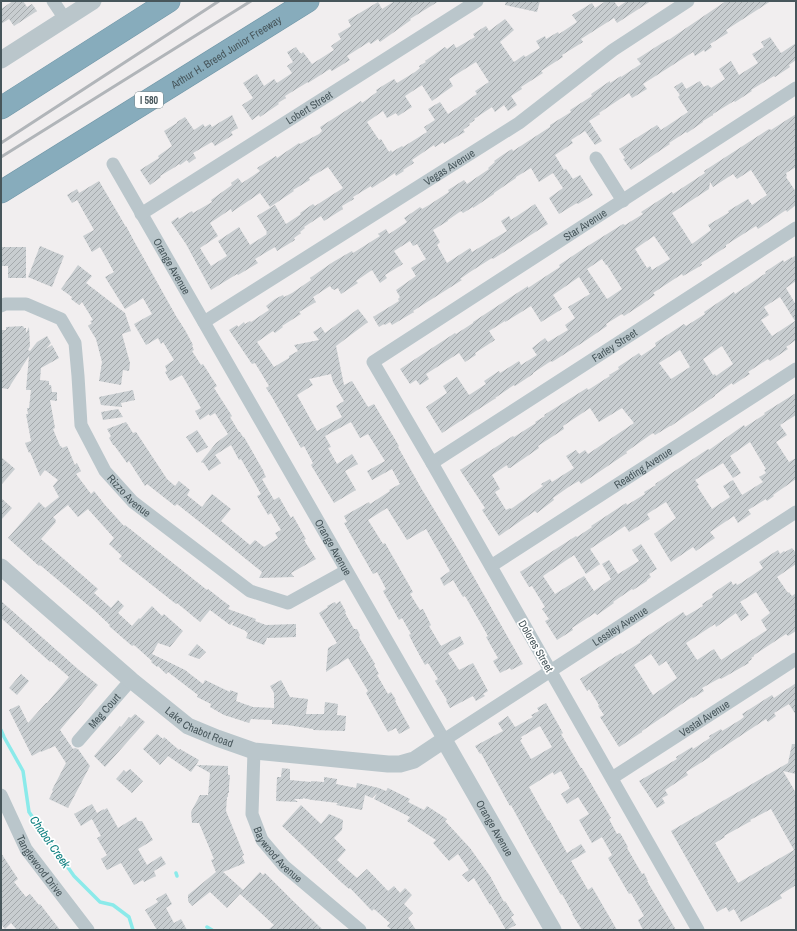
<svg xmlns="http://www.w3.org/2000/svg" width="797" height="931" font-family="'Archivo Narrow',sans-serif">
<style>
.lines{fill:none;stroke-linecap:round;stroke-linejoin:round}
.stream{stroke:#8beaea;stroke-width:3.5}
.building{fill:url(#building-hatch);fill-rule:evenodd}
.motorway-casing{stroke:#7297a8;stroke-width:23}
.minor{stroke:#bac6cb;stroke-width:13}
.tertiary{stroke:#bac6cb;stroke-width:17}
.motorway{stroke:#87acbc;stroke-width:22}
.rail{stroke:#b1b5b9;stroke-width:3}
.labels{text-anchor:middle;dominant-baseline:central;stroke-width:3.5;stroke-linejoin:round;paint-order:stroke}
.shield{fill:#fff;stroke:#7e898c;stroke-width:1}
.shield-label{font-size:10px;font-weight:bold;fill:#47565b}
.street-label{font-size:11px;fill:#47565b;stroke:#fff}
.water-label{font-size:12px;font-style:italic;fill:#108181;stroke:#fff}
</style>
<defs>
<pattern id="building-hatch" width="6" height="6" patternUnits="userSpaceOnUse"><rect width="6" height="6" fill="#c8cdd0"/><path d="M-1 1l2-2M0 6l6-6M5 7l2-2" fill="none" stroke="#a4a9ac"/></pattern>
</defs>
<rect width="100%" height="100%" fill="#f1eeef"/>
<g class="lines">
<g class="stream">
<polyline points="1,730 4,737 23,771 29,812 74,876 100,902 113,905 129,917 133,930"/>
<polyline points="176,873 177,876"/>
<polyline points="207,927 212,930"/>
</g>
</g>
<g class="building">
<polygon points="13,1 23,1 27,7 32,4 37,11 14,26 9,19 1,24 1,9"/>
<polygon points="395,1 439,1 410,19 411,20 380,42 378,39 371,44 369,42 347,56 350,60 332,71 330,69 308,83 308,82 285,96 286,98 278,103 279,104 260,117 259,115 252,120 242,105 253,98 243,83 257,74 264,86 274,79 277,83 292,73 287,66 293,62 287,52 296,47 301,54 303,52 312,64 334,50 331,46 341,39 338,34 351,26 348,20 378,2 382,9"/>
<polygon points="506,1 540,1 537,12 505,5"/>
<path d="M606,1H614L618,7L627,1H651L617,23L614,18L581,39L583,42L562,55L563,57L541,71L543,73L521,87L522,89L511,96L517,105L508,111L504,105L495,112L492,107L474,119L475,120L469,124L470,125L463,130L465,132L444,144L443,142L435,147L434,145L412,160L414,163L403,170L404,171L396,176L395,173L372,188L371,186L353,197L354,199L342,206L343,209L324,221L321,216L304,227L305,228L300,232L301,233L294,238L295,240L277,251L275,247L255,259L258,263L238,275L237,274L211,290L186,244L171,222L178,217L179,219L192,211L193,213L212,202L211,200L232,185L231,183L238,178L242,183L260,171L257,168L276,156L277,158L299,143L300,144L319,134L322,131L320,127L361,101L362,103L377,92L376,90L384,85L394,79L397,83L415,72L420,68L419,66L426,62L425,61L445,47L447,49L454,44L456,48L475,37L473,34L486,26L489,31L505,19L514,30L500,42L514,62L524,55L525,57L540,48L536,41L545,36L546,39L558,32L559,34L577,22L572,15L592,3L595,8ZM476,62L489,82L475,91L477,94L448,114L440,102L428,109L435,120L424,127L427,132L403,147L402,146L392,152L391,150L389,152L381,139L379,140L367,122L383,111L387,118L396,113L398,116L412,107L405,96L422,85L432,101L453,86L449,79ZM328,167L343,188L315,206L313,204L300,213L301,214L286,224L275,205L257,216L267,232L266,233L267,234L250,245L239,227L218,241L227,256L211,266L200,248L218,236L210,223L231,209L232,212L260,193L270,207L294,191L293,190L310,180L309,178Z"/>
<path d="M726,1H771L726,30L728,33L710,44L712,47L705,52L704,50L695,56L693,52L643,84L647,89L632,98L629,93L599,113L600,114L589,121L602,141L595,145L585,131L571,140L573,143L555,155L564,170L566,169L573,179L580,175L593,195L578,204L577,203L559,214L549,198L563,188L553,173L539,182L531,168L516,177V178L494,193V194L473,208V207L463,213L461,211L448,220V221L433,230L440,242L437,245L447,263L470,248L472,252L507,231L501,221L509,216L511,220L535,204L548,224L493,259L492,258L470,272L460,279L462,280L413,311L414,312L392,325L390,322L385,325L384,324L379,327L373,317L399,301L398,299L400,297L396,290L416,276L411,268L426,259L417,244L413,246L410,241L394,251L403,264L385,275L387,278L380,283L372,270L356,281L358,283L341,294L338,288L334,290L333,289H332L330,286L313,297L316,302L299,312L301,314L282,326L283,327L275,333L273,331L257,342L274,367L289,358V356L298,351L294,345L319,340L313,332L321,327L325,333L358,309L368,322L336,346L344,385L352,381L368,407L374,404L399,446L398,447L421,488L458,549L523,664L511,670L510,668L500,673L493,661L498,658L486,637L488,636L465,596L463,597L453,580L444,586L440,578L450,571L426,529L407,540L387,508L368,520L383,544L385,543L413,592L410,594L420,610L423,609L431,625L429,626L441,646L460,636L464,644L448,653L459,670L473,663L488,691L483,694L485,696L476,701L473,696L450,708L446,701L447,700L435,681L438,679L428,663L425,665L414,645L409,635L411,634L402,618L399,620L388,600L383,591L386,589L377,572L373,574L344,523L347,522L344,516L369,502L370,504L390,491L389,490L400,484L392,469L372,480L367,471L385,461L368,434L360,438L351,422L325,436L331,447L328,448L337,464L352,454L358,464L345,471L356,490L334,503L311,465L313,463L304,446L301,448L272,397L266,388L269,386L255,363L252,364L229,330L237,325L238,327L244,322L245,324L250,321L251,322L269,310L266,306L275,299L283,295L284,297L292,293L311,280L310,278L333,262L352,251L353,253L380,236L378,234L386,229L389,234L407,222L404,218L413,212L420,207L422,209L429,205L449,192L448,190L464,180L467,184L489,169L488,168L495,162L494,161L504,154L512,149L513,151L550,127V125L571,112L570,110L592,96L591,94L610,81V83L621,76V77L641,64L637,59L662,43L670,39ZM331,374L333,382L344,401L336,406L342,417L317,431L297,395L313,385L309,379Z"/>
<polygon points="770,37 781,53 796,43 796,60 789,65 790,67 775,77 774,76 751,90 752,91 735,102 734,101 713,114 713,115 703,121 703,122 687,133 686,132 669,143 670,144 631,170 623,159 625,158 619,149 657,125 661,130 688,112 678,97 680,95 674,87 682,82 686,89 700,81 704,87 708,85 711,88 725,79 719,69 731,61 739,75 758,63 752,54 764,47 761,42"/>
<path d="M796,114V167L786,173L787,176L786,177L796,192V205L787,212L786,210L758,229L756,226L726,245V247L701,263L702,265L683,276L682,274L653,293L655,295L641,305L624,316L622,314L606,324L607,326L582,343L552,362L551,361L533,373V374L515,386L514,385L495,398H496L442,433L426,407L447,393L443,386L457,377L469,395L486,384L484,381L499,371L500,373L519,361L521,365L537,355L532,348L545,338L548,342L568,330L565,325L575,318L568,307L590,294L579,277L553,295L562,309L541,322L531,306L505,322V321L489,331L495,340L475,353L476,355L465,362L459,353L426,374L429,379L420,385L416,380L410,384L400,369L455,333L456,334L473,323V322L528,286V288L537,282L560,267L559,265L583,249L623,224L625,225L643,214L641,212L672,192L673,194L705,173L704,171L769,129L771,130ZM751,170L767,195L752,205L748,199L728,211L729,213H728L708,225L711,230L692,244L672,213L709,189L710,182L713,187L733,174L737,179ZM654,236L670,259L652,270L650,266L647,268L635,249ZM602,259L606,265H607L622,289L607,299L587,269Z"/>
<polygon points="232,115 238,128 231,132 233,135 215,146 212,142 193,153 196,158 189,163 187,160 180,165 179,164 175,167 160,176 161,177 150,185 140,170 159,158 158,156 172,146 164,131 177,123 177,122 185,117 194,130 203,124 205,127 210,124 212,127"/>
<polygon points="99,181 126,227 126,226 134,241 176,316 185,330 192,343 193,345 192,346 194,350 192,351 201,365 203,364 217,386 214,388 232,416 230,417 239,432 240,432 243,437 244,437 264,472 264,473 266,477 262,479 274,500 279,497 291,518 293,516 306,539 304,540 316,559 291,573 294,577 259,578 262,572 225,542 177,504 175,506 147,484 145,486 129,461 127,463 114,445 113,445 109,438 111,436 107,429 126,422 133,433 136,432 167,479 175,486 179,481 190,490 187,495 202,507 212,494 231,509 221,521 250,545 255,540 264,547 278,538 275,533 281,530 271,513 268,515 257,496 261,494 241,459 239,460 231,445 215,455 221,463 209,471 203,462 202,463 201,462 216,443 228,434 215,413 210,416 209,414 200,420 195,411 201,408 182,375 170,381 165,372 167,371 165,366 174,360 163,342 161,344 158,338 146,345 134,324 152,314 143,298 125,309 105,277 114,272 100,247 92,252 83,236 94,230 77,200 72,203 67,195 77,189 79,193"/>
<polygon points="40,246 64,256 52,287 28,277"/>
<polygon points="2,247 26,247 26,278 8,278 8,266 2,266"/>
<path d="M796,255V281L786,288L796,305V340L786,347L788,349L770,361L768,359L748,372L750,374L733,385L732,383L715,395V396L671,426H670L655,435L653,433L626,452L627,453L593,476L581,484L579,481L570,486L553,498L554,500L537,513L535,511L499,536L482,510L485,508L460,470L513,436L514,437L536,423L535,422L545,416L544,415L587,388L588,390L610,376L609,375L619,369L618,367L639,353L641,356L656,346L655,343L684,324L686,326L705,314L704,312L734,292L735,294L766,273L765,272L783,260L784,262L792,257V258ZM780,297L795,321L772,336L761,320L769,315L764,307ZM722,346L733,364L716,376L715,374L713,375L703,359ZM680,350L690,367L671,379L659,363ZM590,408L599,422L622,408L634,423L588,454L585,450L579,454L576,450L566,456L574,468L552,482L550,479L541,484L543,486L511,509L510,508L506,510L495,492L500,489L492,475L507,465L508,468H510L539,448L538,446L564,429L563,426Z"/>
<polygon points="78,265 92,276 86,283 125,313 131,331 122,334 130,363 129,371 123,370 121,385 99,381 102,362 96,339 88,326 92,323 90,321 93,320 82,302 79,305 71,299 72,297 61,289"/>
<polygon points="23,326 24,328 26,328 26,333 29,327 30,346 28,350 30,351 37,342 47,336 51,343 46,349 52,345 59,358 41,368 40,380 49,381 49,385 51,385 52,392 57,392 57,401 50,400 55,428 53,429 60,446 61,446 62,448 67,446 75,465 77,463 81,471 76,474 91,494 94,491 105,505 124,526 125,525 207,590 208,589 222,600 230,606 228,609 256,619 255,621 266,625 296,624 296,637 267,638 264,645 246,638 248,633 246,632 246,631 232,625 234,622 233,622 230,625 210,610 200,622 177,603 176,604 119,559 122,556 109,544 114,538 88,509 78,517 68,505 53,517 56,520 55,521 56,522 41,539 98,589 94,593 111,608 118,600 124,606 118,613 132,626 139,618 140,619 152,606 162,616 164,614 183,631 170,647 158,643 152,654 185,670 203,684 205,680 230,692 230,690 238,693 236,701 253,707 274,708 274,693 270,686 281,680 290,697 308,699 306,714 324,714 325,702 338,704 337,715 346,716 345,731 313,730 313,729 287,725 272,724 272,720 251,719 249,723 224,715 210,707 211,704 197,697 198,695 168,672 166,674 158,666 157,667 151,662 152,661 134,645 132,646 124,639 109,626 110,625 95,611 40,565 39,566 8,538 39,502 45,508 59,497 53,486 58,480 45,470 40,476 30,452 29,453 25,443 31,441 26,414 28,414 27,408 29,408 31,390 26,390 29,356 8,389 1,388 1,330 6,330 6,327"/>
<polygon points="133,390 135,400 121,403 122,407 101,405 99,397"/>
<path d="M796,393V415L780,425L787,435L776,442L789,462L796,458V479L773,495L774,496L767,501L766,499L748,510L751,514L738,523L734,516L710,532L715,538L696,551L693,547L671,562L654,534L676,518L666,502L647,514L650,519L629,532L625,526L590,549L600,564L586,574L574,555L543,576L555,594L584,576L594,591L611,579L602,564L609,560L618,574L639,561L632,550L641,544L657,569L649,574L651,577L647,580V581L633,590L632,589L613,602L614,603L597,615L595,613L572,628L573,630L557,640L545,621L549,619L542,609L545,607L532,586L529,587L520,572L576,536L577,537L592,527L591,526L626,503L627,505L645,494L644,492L656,485L655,484L693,459L708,449L709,450L744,425L745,427L765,414L764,413ZM750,442L766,469L764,470L766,473L759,477L763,482L742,495L733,480L723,486L730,497L712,509L697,486L699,485L695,480L723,463L733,478L741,473L730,456Z"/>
<polygon points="118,409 123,417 103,420 101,412"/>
<polygon points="197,430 208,447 197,453 186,437"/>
<polygon points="1,457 15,469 1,485"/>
<polygon points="1,498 12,508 1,520"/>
<path d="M792,548L796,553V564L777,577L788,593L789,592L792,596L796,593V631L788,636L786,634L754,655V656L751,658L752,659L748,662L749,663L721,679L720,678L702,688L704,691L693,698L692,697L642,731V732L619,747L600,717L604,715L598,706L599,705L589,689L587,691L580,679L621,653L622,654L641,642L640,641L683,612L686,616L703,606L702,604L713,597L712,594L731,581L733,585L736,583L737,585L741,583L763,568L759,562L778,550L780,554L784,551L785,552ZM756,592L770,613L761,620L767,630L721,660L714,649L697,660L686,643L715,624L716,627L736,613L741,621L749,615L740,602ZM651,654L659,666L666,661L677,678L653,695L634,665Z"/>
<polygon points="1,601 79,670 98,685 60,730 73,749 75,748 78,749 90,766 68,808 49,799 53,791 52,790 66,763 55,746 41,752 41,751 32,756 9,710 19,705 28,723 46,703 47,703 69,677 51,661 50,662 1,618"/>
<polygon points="340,601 346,612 345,613 354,629 357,629 360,635 359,637 375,664 374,665 379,674 377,675 388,694 391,692 396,700 395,701 410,728 399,734 396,728 388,732 366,693 368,691 348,658 326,672 328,648 337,643 319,613 328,607 327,606 335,602 336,604"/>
<polygon points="197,644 206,652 199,659 188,655"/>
<polygon points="21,674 29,681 17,695 9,688"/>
<polygon points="796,683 796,715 789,704 774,713 776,716 768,722 766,719 710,756 710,757 686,772 688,775 665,790 668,795 662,798 665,803 657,808 639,781 677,759 676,757 692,747 693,749 710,738 709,736 721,729 722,731 740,720 744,717 742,714 772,695 774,698"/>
<path d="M546,703L563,733L561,734L581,768H582L611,818L609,819L617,834L620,833L628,847L627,848L642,874L644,873L648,881H647L676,930H643L638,920L644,916L631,893L629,894L608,858L612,855L602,837L592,843L579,820L589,814L578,797L567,804L561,794L570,788L561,771L554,775L553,772L529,787L548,821L549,820L567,853L581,844L586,852L571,861L588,890L592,887L617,930H582L572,914H573L562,894L561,895L532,844L511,805L510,806L506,799L481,753L480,754L475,746L503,731L498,723L508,716L515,727L533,717L531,715L539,711L537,708ZM540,726L552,747L531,759L520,740L522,739L521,737Z"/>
<polygon points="135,714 145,722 105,767 94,756 120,726 121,727 129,717 131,718"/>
<polygon points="157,734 163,739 164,737 179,750 180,749 199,760 196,765 228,766 228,775 230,775 229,786 229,793 228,793 228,797 227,797 226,811 244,855 242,856 245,863 223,872 243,890 260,872 263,875 265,873 292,900 323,930 268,930 274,925 240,894 227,908 210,892 192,906 188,901 188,895 216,872 211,860 214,859 199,823 192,823 191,812 200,795 208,795 210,773 196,765 191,772 168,756 160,765 143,749"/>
<path d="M792,744H796V774L783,771L796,793V885L780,895L782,898L741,922L734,909L729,912L726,907L717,912L671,831L788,763ZM771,809L794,850L738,883L715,843L725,837L724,836L751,821L750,820Z"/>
<polygon points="282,768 290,769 290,780 311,782 311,781 324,782 324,777 337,779 336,784 356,788 357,783 379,788 386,791 388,788 410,799 408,802 424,810 427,806 447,819 445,821 470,848 490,876 504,902 505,901 514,915 511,917 516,925 506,930 491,904 490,905 474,878 468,882 462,875 469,870 458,854 449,861 433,843 436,840 407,821 410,817 374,799 377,793 372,798 365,795 362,810 336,805 338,803 312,800 303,798 303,799 294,799 298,802 276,801 277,777 281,777"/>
<polygon points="130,769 143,781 132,793 116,779 124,770 126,772"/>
<polygon points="92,804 97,813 104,809 104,810 107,808 118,828 136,817 138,821 142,821 153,840 138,849 147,865 161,856 166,864 154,871 156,876 144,882 143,880 134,885 121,863 107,870 101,859 107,855 97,838 101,836 92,819 81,826 74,814"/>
<polygon points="301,805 321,824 329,814 343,820 342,830 334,838 346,850 337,860 357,878 367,869 388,891 394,886 400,893 405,888 412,895 404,904 413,913 408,918 416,930 392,930 387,926 390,923 374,909 372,911 350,888 349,889 341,882 282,826"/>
<polygon points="1,853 18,879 14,882 26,897 30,894 39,905 40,904 60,930 17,930 11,923 5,929 1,924"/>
<polygon points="166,893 172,904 166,908 174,923 181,919 187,930 157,930 145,910 158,902 156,899"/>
</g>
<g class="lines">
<defs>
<g id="motorway">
<polyline points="1,108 169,1"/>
<path id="s13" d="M1,192L308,1"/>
</g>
</defs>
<use href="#motorway" class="motorway-casing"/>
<g class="minor">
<polyline points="53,1 65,19"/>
<polyline points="596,158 623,201"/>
<path id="s1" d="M113,164L444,740L796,512"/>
<path id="s2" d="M141,214L477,1"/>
<path id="s3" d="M1,306L5,304H26L61,319L75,343L78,376L81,425L105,471L133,502L250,591L288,603L346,571"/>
<path id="s4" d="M204,322L519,123L613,50L688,1"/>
<path id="s5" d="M432,463L796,228"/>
<path id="s6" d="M491,566L796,369"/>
<path id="s7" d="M78,741L131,680"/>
<path id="s8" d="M254,751L252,814L262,840L284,866L360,930"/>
<path id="s9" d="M612,778L796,659"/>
<path id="s10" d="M1,795L26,849L88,930"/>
<path id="s11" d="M698,930L432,463L373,362L796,88"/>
</g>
<g class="tertiary">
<polyline points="1,60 93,1"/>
<path id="s12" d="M1,567L131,680L188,726L217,738L254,751L388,764H400L414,760L444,740L553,930"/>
</g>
<use href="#motorway" class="motorway"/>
<g class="rail">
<polyline points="1,143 219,1"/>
<polyline points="1,157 251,1"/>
</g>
</g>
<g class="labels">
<rect class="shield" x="135" y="92" width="28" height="16" rx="3"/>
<g class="shield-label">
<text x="149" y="100">I 580</text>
</g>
<g class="street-label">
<text stroke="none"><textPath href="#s13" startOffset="265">Arthur H. Breed Junior Freeway</textPath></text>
<text stroke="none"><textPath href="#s2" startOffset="199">Lobert Street</textPath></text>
<text stroke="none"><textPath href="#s4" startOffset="290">Vegas Avenue</textPath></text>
<text stroke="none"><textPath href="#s11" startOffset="907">Star Avenue</textPath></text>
<text stroke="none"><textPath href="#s1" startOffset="118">Orange Avenue</textPath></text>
<text stroke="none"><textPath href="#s5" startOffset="217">Farley Street</textPath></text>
<text stroke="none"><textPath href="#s6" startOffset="181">Reading Avenue</textPath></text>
<text stroke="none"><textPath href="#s3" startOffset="260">Rizzo Avenue</textPath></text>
<text stroke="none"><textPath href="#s1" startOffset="442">Orange Avenue</textPath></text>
<text stroke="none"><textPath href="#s1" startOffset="874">Lessley Avenue</textPath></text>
<text transform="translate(536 646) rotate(60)">Dolores Street</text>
<text stroke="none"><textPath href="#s7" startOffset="40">Meg Court</textPath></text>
<text stroke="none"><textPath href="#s9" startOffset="110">Vestal Avenue</textPath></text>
<text stroke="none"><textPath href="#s12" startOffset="256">Lake Chabot Road</textPath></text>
<text stroke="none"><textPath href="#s12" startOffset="615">Orange Avenue</textPath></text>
<text stroke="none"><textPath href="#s8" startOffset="112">Baywood Avenue</textPath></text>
<text stroke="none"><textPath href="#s10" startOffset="81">Tanglewood Drive</textPath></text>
</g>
<g class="water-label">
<text transform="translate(50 842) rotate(55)">Chabot Creek</text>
</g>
</g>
<rect width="797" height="931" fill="none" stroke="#47565b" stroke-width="4"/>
</svg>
